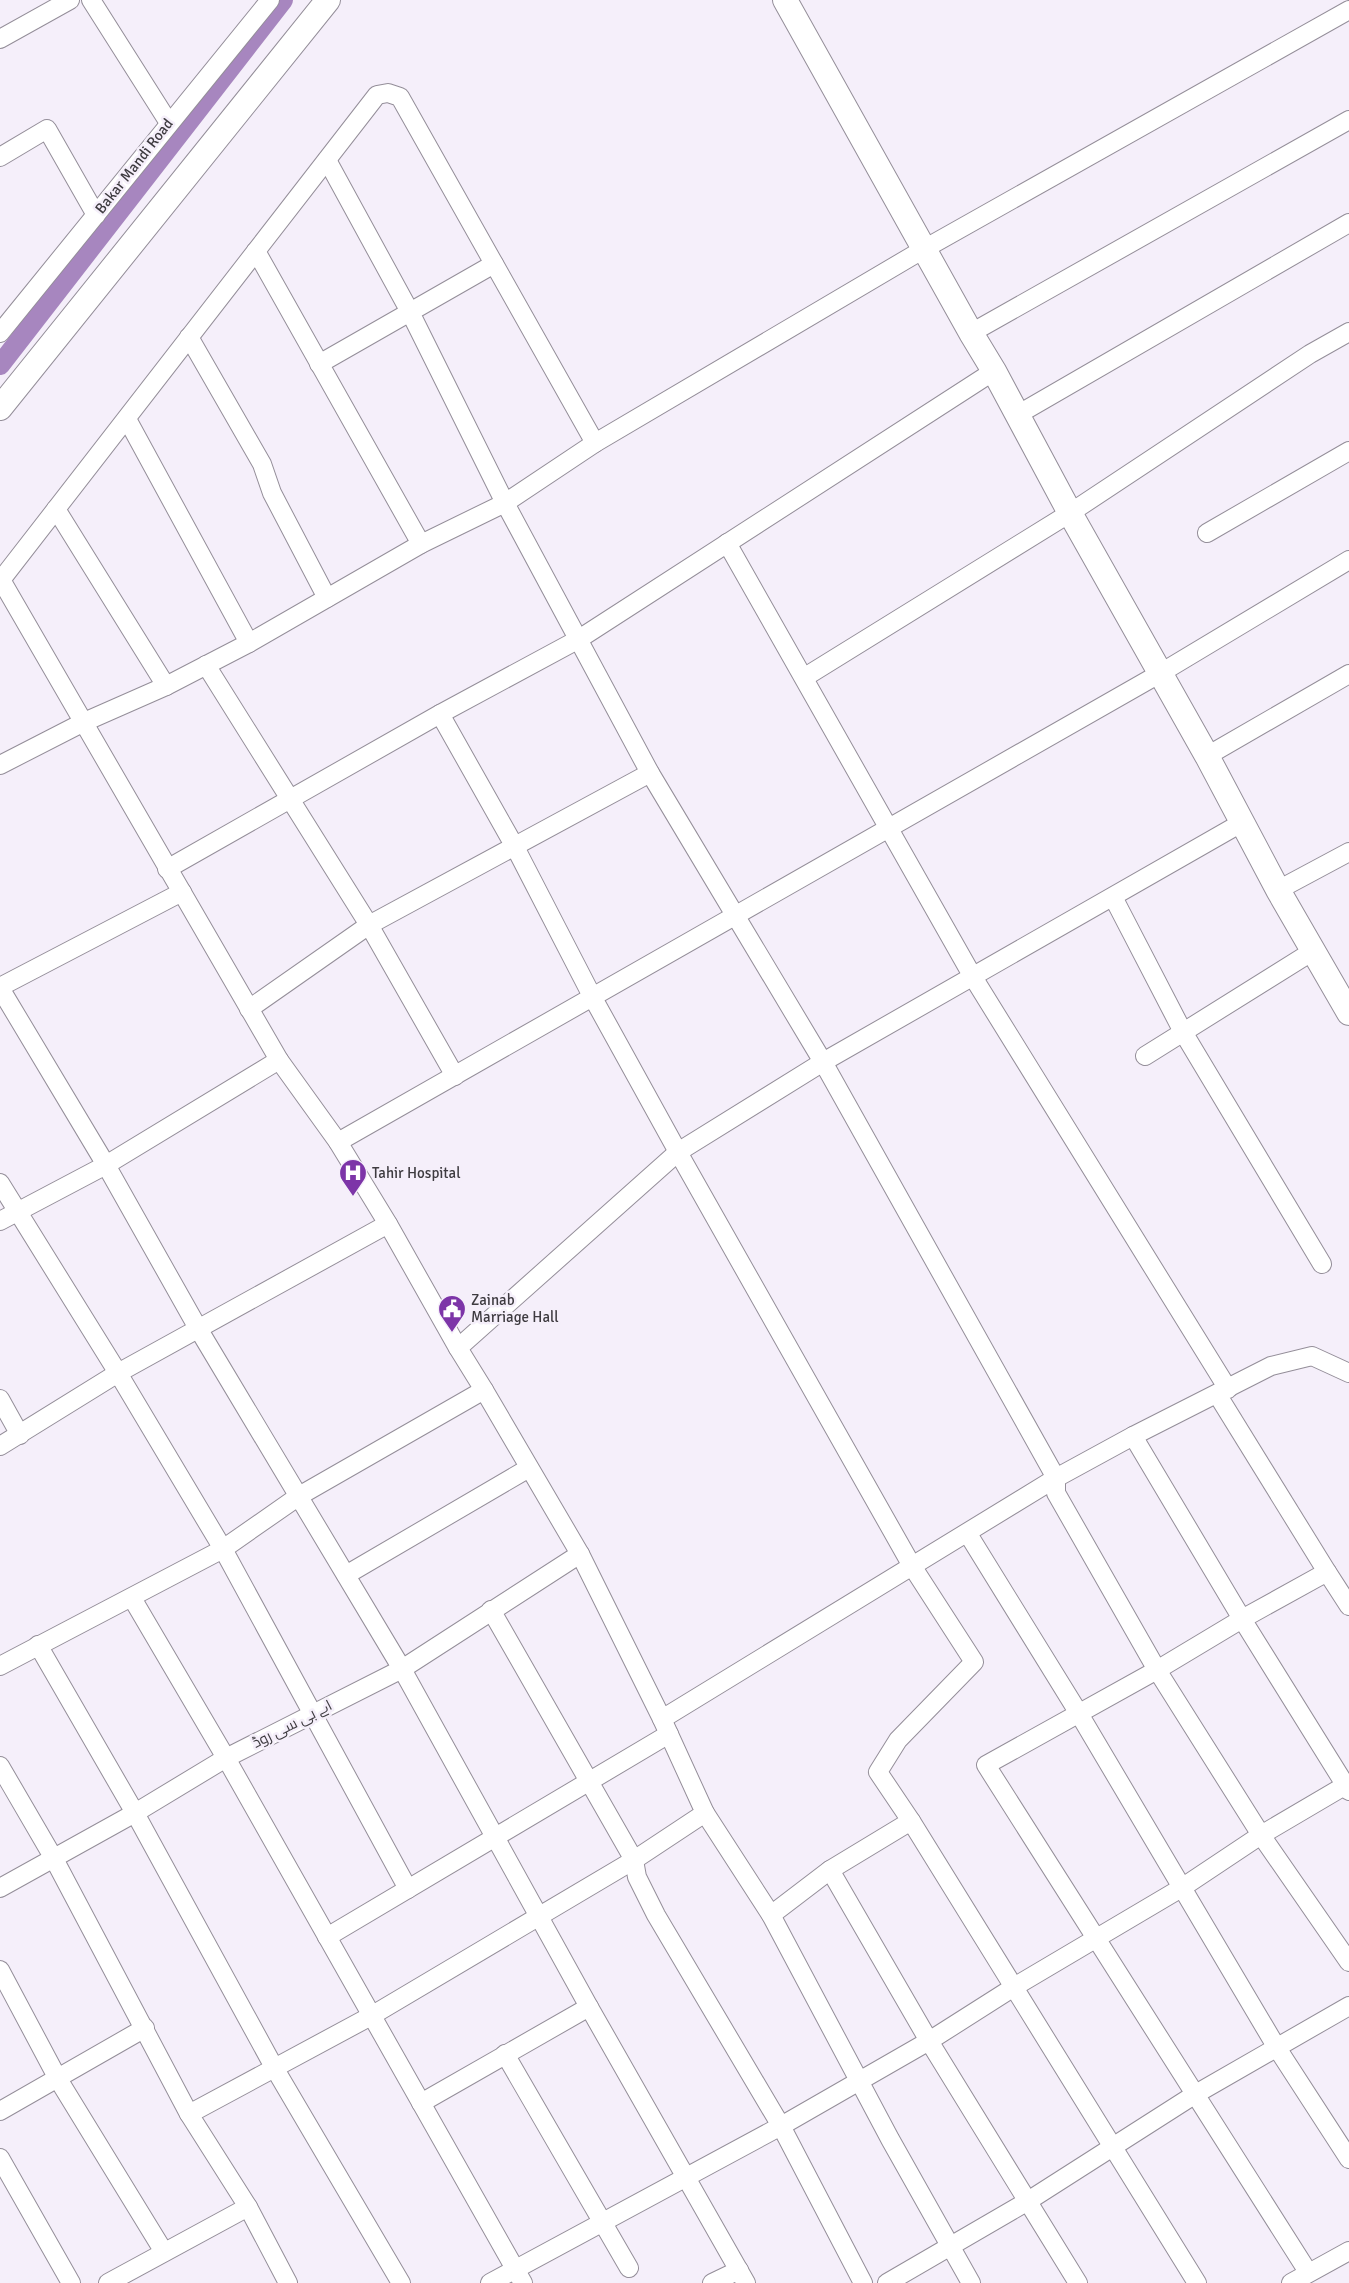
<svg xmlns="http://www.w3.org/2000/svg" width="1349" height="2283" font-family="Signika,Cairo,sans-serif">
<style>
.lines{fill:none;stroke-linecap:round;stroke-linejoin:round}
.canal{stroke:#a786bf;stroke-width:20}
.street-casing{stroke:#948e99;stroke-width:20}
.secondary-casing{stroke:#948e99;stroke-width:26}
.street{stroke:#fff;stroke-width:18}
.secondary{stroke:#fff;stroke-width:24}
.labels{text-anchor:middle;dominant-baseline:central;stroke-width:5;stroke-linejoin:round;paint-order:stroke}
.street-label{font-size:15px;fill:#3e3b40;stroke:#f5effa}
.poi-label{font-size:15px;fill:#3e3b40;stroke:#f5effa;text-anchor:start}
</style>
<rect width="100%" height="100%" fill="#f5effa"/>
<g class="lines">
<polyline class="canal" points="0,365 283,0"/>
<defs>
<g id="street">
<polyline points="91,0 169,123"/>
<polyline points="0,39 70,0"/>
<polyline points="0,157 47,129 96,215"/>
<polyline points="327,160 410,312 505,503 650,773 823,1062 1056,1478 1056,1493 1157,1670 1261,1835 1349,1962"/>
<polyline points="256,251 421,544"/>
<polyline points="0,333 270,0"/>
<polyline points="971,333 1349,120"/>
<polyline points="189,337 262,464 272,493 327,598"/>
<polyline points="319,364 494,264"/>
<polyline points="1017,415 1349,223"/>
<polyline points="127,419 249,643"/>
<polyline points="56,509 166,686"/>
<polyline points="1207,533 1349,451"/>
<polyline points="727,543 973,977 1228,1389"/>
<polyline points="0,578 279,1060 338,1142 388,1224 458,1348"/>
<polyline points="1,580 377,95 388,93 400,97 595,443"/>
<polyline points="206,665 369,925 455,1076"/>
<polyline points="805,677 1070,513 1310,354 1349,332"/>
<polyline points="440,714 515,847 593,998 678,1152 912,1566 974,1662 898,1740 878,1772 911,1821 830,1870 771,1915"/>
<polyline points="1207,756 1349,674"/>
<polyline points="0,765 82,723 166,686 249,643 421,544 505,503 595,443 924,249 1349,10"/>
<polyline points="1243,822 823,1062 678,1152 458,1348 484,1390 580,1554 662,1719 1056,1478 1133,1436 1271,1366 1312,1356 1349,1373"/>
<polyline points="167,869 440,714 579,639 994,371"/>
<polyline points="1278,890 1349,852"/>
<polyline points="1113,897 1183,1032 1322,1264"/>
<polyline points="0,987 182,892"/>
<polyline points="0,988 106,1165 199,1330 402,1669 589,2007 746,2283"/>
<polyline points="249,1009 369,925 650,773"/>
<polyline points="1145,1056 1313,951"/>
<polyline points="338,1142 1159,674 1349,560"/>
<polyline points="0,1183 118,1373 223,1549 408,1889"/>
<polyline points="0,1221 106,1165 279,1060"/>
<polyline points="1217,1394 1327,1572"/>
<polyline points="0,1399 20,1435"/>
<polyline points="1133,1436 1242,1619 1349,1791"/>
<polyline points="0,1446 118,1373 388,1224"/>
<polyline points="968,1534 1078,1712 1277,2048 1349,2159"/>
<polyline points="346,1575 529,1468"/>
<polyline points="132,1598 226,1758 523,2283"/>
<polyline points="491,1610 634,1860 637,1877 656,1915 781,2126 863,2283"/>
<polyline points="38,1645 135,1813 275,2069 401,2283"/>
<polyline points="0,1666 223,1549 299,1496 484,1390"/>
<polyline points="0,1766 53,1857 189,2114 248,2207 288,2283"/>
<polyline points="705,1813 771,1915 890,2139 971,2283"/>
<polyline points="911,1821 1197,2283"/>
<polyline points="830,1870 929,2041 1078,2283"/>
<polyline points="0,1888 135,1813 226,1758 402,1669 580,1554"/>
<polyline points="327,1937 669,1734"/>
<polyline points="0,1970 58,2079 164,2252"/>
<polyline points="505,2054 629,2268"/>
<polyline points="421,2103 589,2007"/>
<polyline points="0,2111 145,2028"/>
<polyline points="189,2114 371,2016 634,1860 705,1813 662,1719"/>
<polyline points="0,2158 71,2283"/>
<polyline points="1308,2272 986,1765 1157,1670 1242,1619 1327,1572 1349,1606"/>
<polyline points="108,2283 248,2207"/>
<polyline points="490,2283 781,2126 929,2041 1014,1987 1183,1887 1261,1835 1346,1785"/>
<polyline points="712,2283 739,2270"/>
<polyline points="887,2283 1028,2201 1194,2095 1349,2006"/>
<polyline points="1291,2283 1349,2251"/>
</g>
<g id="secondary">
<polyline points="785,0 971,333 994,371 1070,513 1207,756 1278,890 1349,1013"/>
<polyline points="0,408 328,0"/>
</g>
</defs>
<use href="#street" class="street-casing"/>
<use href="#secondary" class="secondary-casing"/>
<use href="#street" class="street"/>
<use href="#secondary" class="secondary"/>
</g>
<defs>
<symbol id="hospital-pin" viewBox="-11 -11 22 30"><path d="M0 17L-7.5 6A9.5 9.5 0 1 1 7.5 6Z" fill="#7d35a8" stroke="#f5effa"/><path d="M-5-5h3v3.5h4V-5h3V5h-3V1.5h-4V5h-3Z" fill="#fff"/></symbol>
<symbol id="civic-pin" viewBox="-11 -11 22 30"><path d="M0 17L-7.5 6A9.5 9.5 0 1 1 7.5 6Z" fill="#7d35a8" stroke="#f5effa"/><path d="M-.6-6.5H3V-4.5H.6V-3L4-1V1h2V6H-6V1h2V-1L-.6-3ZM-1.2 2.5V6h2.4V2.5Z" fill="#fff"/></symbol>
</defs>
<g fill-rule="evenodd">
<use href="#hospital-pin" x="337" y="1157" width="32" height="43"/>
<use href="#civic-pin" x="436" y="1293" width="32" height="43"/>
</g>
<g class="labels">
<g class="street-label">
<text transform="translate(134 166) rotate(-52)">Bakar Mandi Road</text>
<text transform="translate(292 1724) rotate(-27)">اے بی سی روڈ</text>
</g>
<g class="poi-label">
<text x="372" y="1173">Tahir Hospital</text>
<text x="471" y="1300">Zainab<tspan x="471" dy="17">Marriage Hall</tspan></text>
</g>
</g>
</svg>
